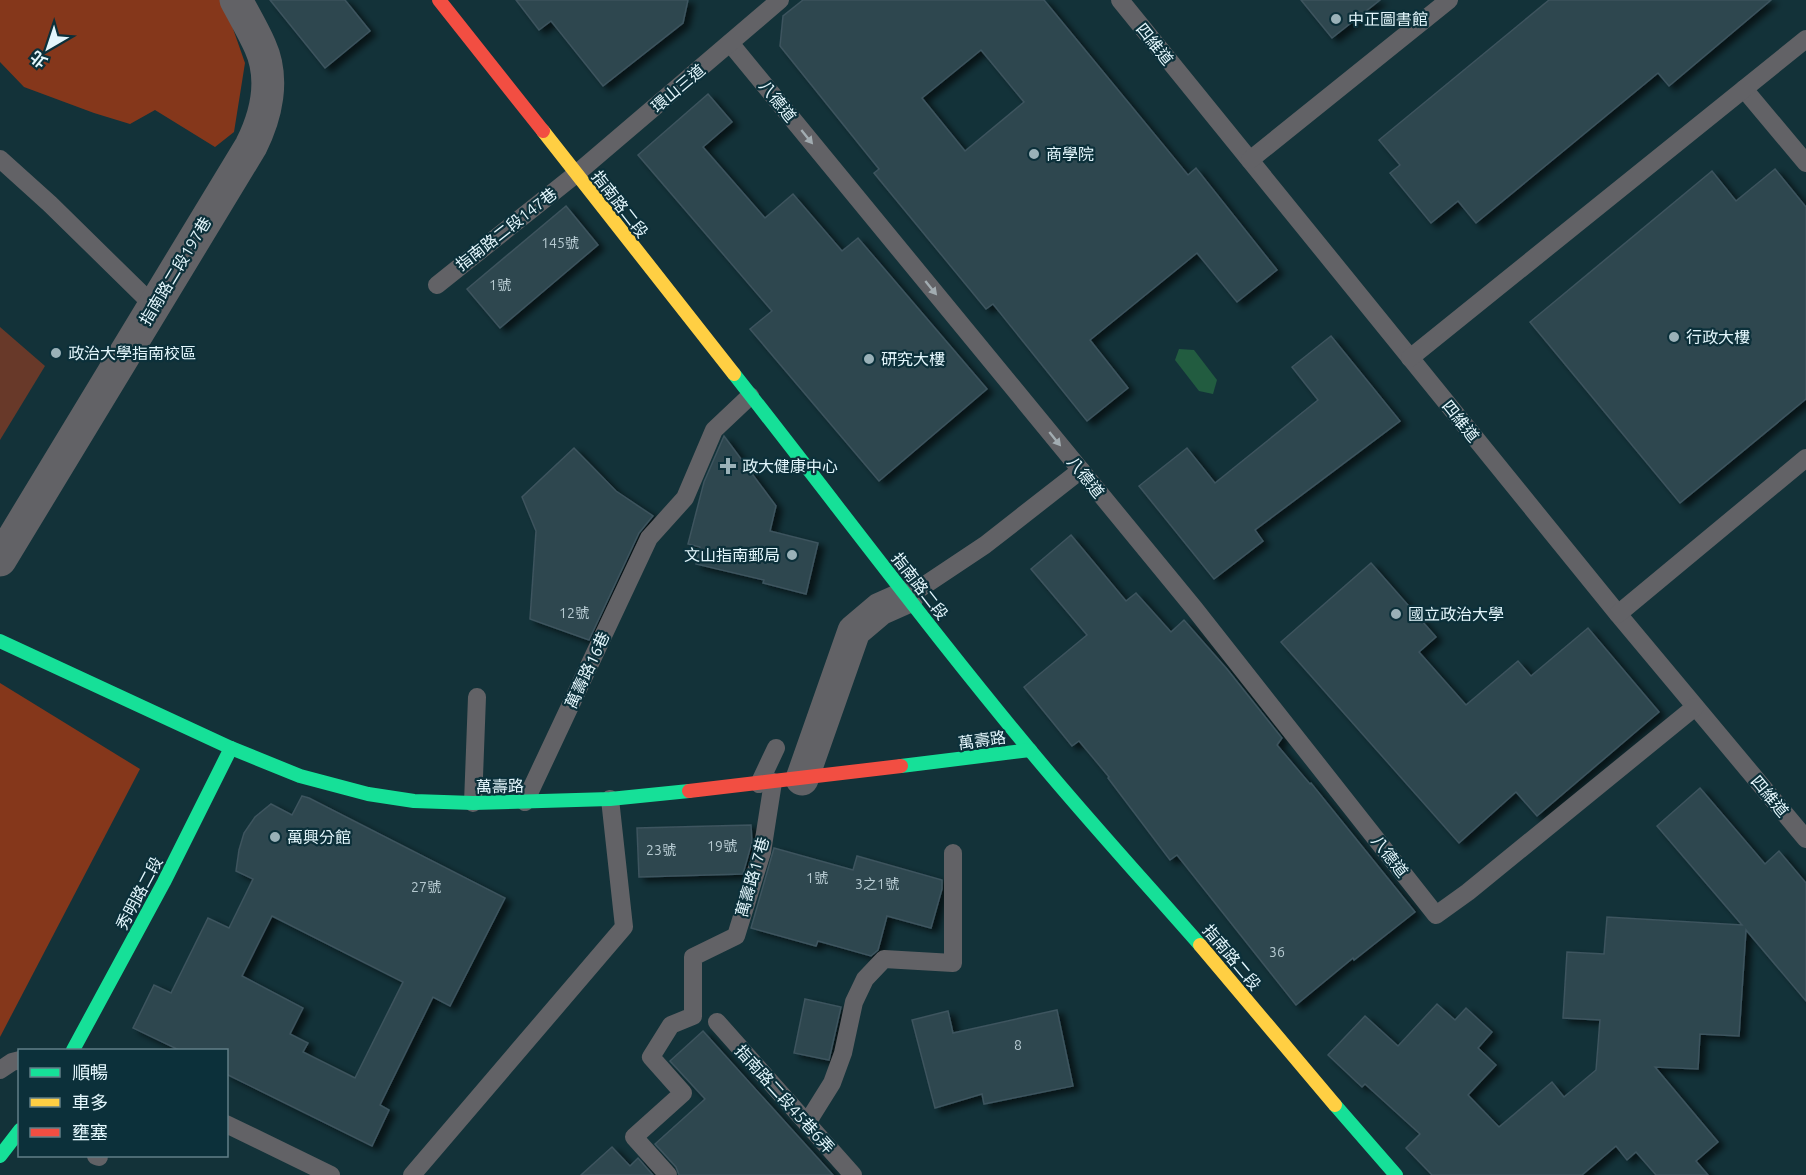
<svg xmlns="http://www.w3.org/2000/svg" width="1806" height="1175" font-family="Ubuntu,'Noto Sans TC',sans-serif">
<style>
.green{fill:#683929}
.forest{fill:#85371b}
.water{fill:#225c40}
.building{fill:#2f474f;stroke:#3d545e;stroke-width:1.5;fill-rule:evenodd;filter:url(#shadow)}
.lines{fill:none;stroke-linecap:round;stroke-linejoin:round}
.lane{stroke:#626266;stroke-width:18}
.street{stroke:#626266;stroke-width:33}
.fast{stroke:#16e098;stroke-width:14}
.slow{stroke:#ffcf43;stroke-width:14}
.jam{stroke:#f24e42;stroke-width:14}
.oneway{fill:#a2acb1}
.poi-dot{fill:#9ab1b8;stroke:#0c303a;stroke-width:2}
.labels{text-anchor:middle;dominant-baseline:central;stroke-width:4.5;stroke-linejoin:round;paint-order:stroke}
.number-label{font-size:14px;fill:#b6cad1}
.poi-label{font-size:16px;fill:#e3f6fc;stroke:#0c303a;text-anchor:start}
.street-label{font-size:16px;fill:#e3f6fc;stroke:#0c303a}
</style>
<defs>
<filter id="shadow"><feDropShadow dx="6" dy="4" stdDeviation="3" flood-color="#0009"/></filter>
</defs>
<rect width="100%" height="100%" fill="#133239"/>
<polygon class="green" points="0,327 45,366 0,440"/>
<g class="forest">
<polygon points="0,0 223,0 245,63 234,132 215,147 155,110 130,124 94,113 24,87 0,62"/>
<polygon points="0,683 140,769 0,1037"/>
</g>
<polygon class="water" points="1179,349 1194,350 1217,380 1213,394 1199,391 1175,360"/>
<g class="building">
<polygon points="270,0 345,0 370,31 325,68"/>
<polygon points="516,0 688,0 683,23 603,86 551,21 539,30"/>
<path d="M803,0H1044L1188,175L1196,168L1277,270L1237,302L1197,253L1090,340L1128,388L1087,421L993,304L986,309L874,173L879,169L780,46L783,16ZM981,50L1024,102L965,151L922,98Z"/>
<polygon points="1301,0 1380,0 1332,38"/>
<polygon points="1549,0 1771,0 1669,86 1658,73 1476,223 1458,201 1431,223 1390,173 1400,165 1379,140"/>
<polygon points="708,94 732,122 703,147 765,218 793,194 842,251 858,238 987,389 879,481 750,329 772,311 638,155"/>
<polygon points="1775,169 1806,207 1806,399 1680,503 1530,322 1712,171 1736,201"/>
<polygon points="566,206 598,245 500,328 467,289"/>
<polygon points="1331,336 1400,421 1255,530 1263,541 1214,579 1139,486 1187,448 1215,483 1318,400 1292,367"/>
<polygon points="724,436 776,506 770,531 818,543 806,594 763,583 764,580 696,564 700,547 688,544 704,482"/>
<polygon points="574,448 616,491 653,516 639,533 589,640 530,619 536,531 522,497"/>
<polygon points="1071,535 1126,601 1136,593 1171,632 1184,620 1227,669 1282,738 1277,745 1310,784 1311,783 1415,912 1354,960 1353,958 1296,1005 1177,855 1170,860 1108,778 1109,777 1079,741 1072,746 1024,687 1087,635 1031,569"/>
<polygon points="1371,563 1436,637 1419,652 1466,705 1518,661 1531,676 1588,628 1659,712 1537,816 1516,792 1459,843 1281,642"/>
<polygon points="1700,788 1765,864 1779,851 1806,883 1806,1001 1746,930 1739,1036 1700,1034 1698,1069 1655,1067 1718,1142 1696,1161 1708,1175 1656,1175 1636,1152 1627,1160 1616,1146 1582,1175 1432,1175 1406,1148 1420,1134 1365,1084 1362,1087 1328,1055 1365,1016 1398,1046 1437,1004 1455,1020 1466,1008 1492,1032 1478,1048 1496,1065 1468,1095 1499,1127 1552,1082 1564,1097 1596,1070 1600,1020 1563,1018 1567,952 1604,954 1607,917 1742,925 1657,826"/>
<path d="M302,796L309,798L505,898L450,1006L433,997L380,1105L389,1110L372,1146L226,1074V1050H179L133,1028L154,985L171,993L208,918L229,928L253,879L236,871L239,850L244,833L255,817L271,804L292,815ZM272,916L403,982L355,1078L303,1052L308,1043L290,1034L303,1008L242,976Z"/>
<polygon points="751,825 752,842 743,874 639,877 637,828"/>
<polygon points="774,848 853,870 857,856 942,880 942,889 931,928 887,916 878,950 871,956 818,941 816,946 751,928"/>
<polygon points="805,999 841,1007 829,1060 794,1053"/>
<polygon points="1057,1010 1073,1086 984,1104 982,1094 935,1108 912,1020 948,1011 953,1033"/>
<polygon points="703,1031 833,1175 679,1175 676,1167 655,1144 705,1099 670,1061"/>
<polygon points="612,1147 630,1166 638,1158 653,1175 581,1175"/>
</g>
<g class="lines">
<g class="lane">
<polyline points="1120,0 1618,614 1806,839"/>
<polyline points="730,43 1194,608 1436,915 1468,892 1695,707"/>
<polyline points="1744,89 1806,163"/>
<polyline points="0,159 50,204 154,306"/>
<polyline points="1250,160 1449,0"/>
<polyline points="437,285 576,174 780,0"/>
<polyline points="1410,358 1806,39"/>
<polyline points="907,597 985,545 1081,470"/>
<polyline points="1618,614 1806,458"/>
<polyline points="759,784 776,748"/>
<polyline points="525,802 649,538 685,498 714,430 750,396"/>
<polyline points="473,803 477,697"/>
<polyline points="717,1022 853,1175"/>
<polyline points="0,1070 12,1062 20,1060"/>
<polyline points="807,1123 832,1083 843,1053 854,1002 865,979 884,959 953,963 953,853"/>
<polyline points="226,1124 331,1175"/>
<polyline points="96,1156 99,1157"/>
<polyline points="412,1175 624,927 610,799"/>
<polyline points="668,1175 634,1137 683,1093 651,1057 671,1025 693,1016 693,957 736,936 762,852 773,782"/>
</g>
<g class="street">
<path d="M0,560L251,146C266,116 275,79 260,46C253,30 244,15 236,0"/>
<polyline points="802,779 854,631 880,609 907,597"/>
</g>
<g class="fast">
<path d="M734,374C839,507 940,644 1050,774C1099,832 1150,888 1200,945"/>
<polyline points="0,641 231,748 300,776 368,794 414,801 473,803 610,799 689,791"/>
<polyline points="901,766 1030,750"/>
<polyline points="73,1050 164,882 231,748"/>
<polyline points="1335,1105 1396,1175"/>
<polyline points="0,1156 20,1130"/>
</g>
<g class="slow">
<polyline points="543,131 734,374"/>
<polyline points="1200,945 1335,1105"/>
</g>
<g class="jam">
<polyline points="439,0 543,131"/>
<polyline points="689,791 901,766"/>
</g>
</g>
<defs><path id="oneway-solid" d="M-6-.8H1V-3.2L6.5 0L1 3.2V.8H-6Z" transform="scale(1.5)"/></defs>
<g class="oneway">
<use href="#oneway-solid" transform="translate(807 137) rotate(51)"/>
<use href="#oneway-solid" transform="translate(931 288) rotate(51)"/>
<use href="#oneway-solid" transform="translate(1055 439) rotate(51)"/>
</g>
<g class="poi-dot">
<circle cx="1336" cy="19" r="6"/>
<circle cx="1034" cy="154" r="6"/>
<circle cx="1674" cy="337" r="6"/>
<circle cx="56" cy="353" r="6"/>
<circle cx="869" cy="359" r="6"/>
<path d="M725 457h6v6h6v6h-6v6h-6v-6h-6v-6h6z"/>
<circle cx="792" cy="555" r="6"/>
<circle cx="1396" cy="614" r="6"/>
<circle cx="275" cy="837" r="6"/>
</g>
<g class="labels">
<g class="number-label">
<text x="560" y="243">145號</text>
<text x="500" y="285">1號</text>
<text x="574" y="613">12號</text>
<text x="722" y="846">19號</text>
<text x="661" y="850">23號</text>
<text x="817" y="878">1號</text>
<text x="877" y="884">3之1號</text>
<text x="426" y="887">27號</text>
<text x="1277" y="952">36</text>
<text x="1018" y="1045">8</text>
</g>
<g class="poi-label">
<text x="1348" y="19">中正圖書館</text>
<text x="1046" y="154">商學院</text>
<text x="1686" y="337">行政大樓</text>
<text x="68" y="353">政治大學指南校區</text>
<text x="881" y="359">研究大樓</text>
<text x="742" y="466">政大健康中心</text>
<text x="780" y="555" text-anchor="end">文山指南郵局</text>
<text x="1408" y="614">國立政治大學</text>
<text x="287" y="837">萬興分館</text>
</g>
<g class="street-label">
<text transform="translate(1155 44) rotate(51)">四維道</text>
<text transform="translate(678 88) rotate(-40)">環山三道</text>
<text transform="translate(778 101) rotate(51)">八德道</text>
<text transform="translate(620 204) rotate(52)">指南路二段</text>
<text transform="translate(506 229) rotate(-38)">指南路二段147巷</text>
<text transform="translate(175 271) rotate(-59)">指南路二段197巷</text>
<text transform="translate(1461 421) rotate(51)">四維道</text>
<text transform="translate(1086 477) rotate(51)">八德道</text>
<text transform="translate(920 586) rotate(52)">指南路二段</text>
<text transform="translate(587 670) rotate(-65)">萬壽路16巷</text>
<text transform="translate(982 740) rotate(-8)">萬壽路</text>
<text transform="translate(500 786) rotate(-1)">萬壽路</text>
<text transform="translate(1770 796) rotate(50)">四維道</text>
<text transform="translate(1390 856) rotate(52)">八德道</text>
<text transform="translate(752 877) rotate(-74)">萬壽路17巷</text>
<text transform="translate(139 893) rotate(-62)">秀明路二段</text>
<text transform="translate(1232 957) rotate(50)">指南路二段</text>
<text transform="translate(785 1099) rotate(48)">指南路二段45巷6弄</text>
</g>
</g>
<rect x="18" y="1049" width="210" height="108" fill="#0c303a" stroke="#627f88" stroke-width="1.5"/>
<rect x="30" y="1068" width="30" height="9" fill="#16e098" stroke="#627f88" stroke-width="1.5"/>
<text x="72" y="1079" font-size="18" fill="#e3f6fc">順暢</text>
<rect x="30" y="1098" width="30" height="9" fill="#ffcf43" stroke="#627f88" stroke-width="1.5"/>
<text x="72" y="1109" font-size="18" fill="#e3f6fc">車多</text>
<rect x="30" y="1128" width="30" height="9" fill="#f24e42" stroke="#627f88" stroke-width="1.5"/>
<text x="72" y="1139" font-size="18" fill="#e3f6fc">壅塞</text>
<g transform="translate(48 48) rotate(219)" stroke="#0c303a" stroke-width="4.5" paint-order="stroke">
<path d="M0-4.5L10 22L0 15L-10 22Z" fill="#e3f6fc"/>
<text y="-9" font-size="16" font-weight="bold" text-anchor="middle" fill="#e3f6fc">北</text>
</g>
</svg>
